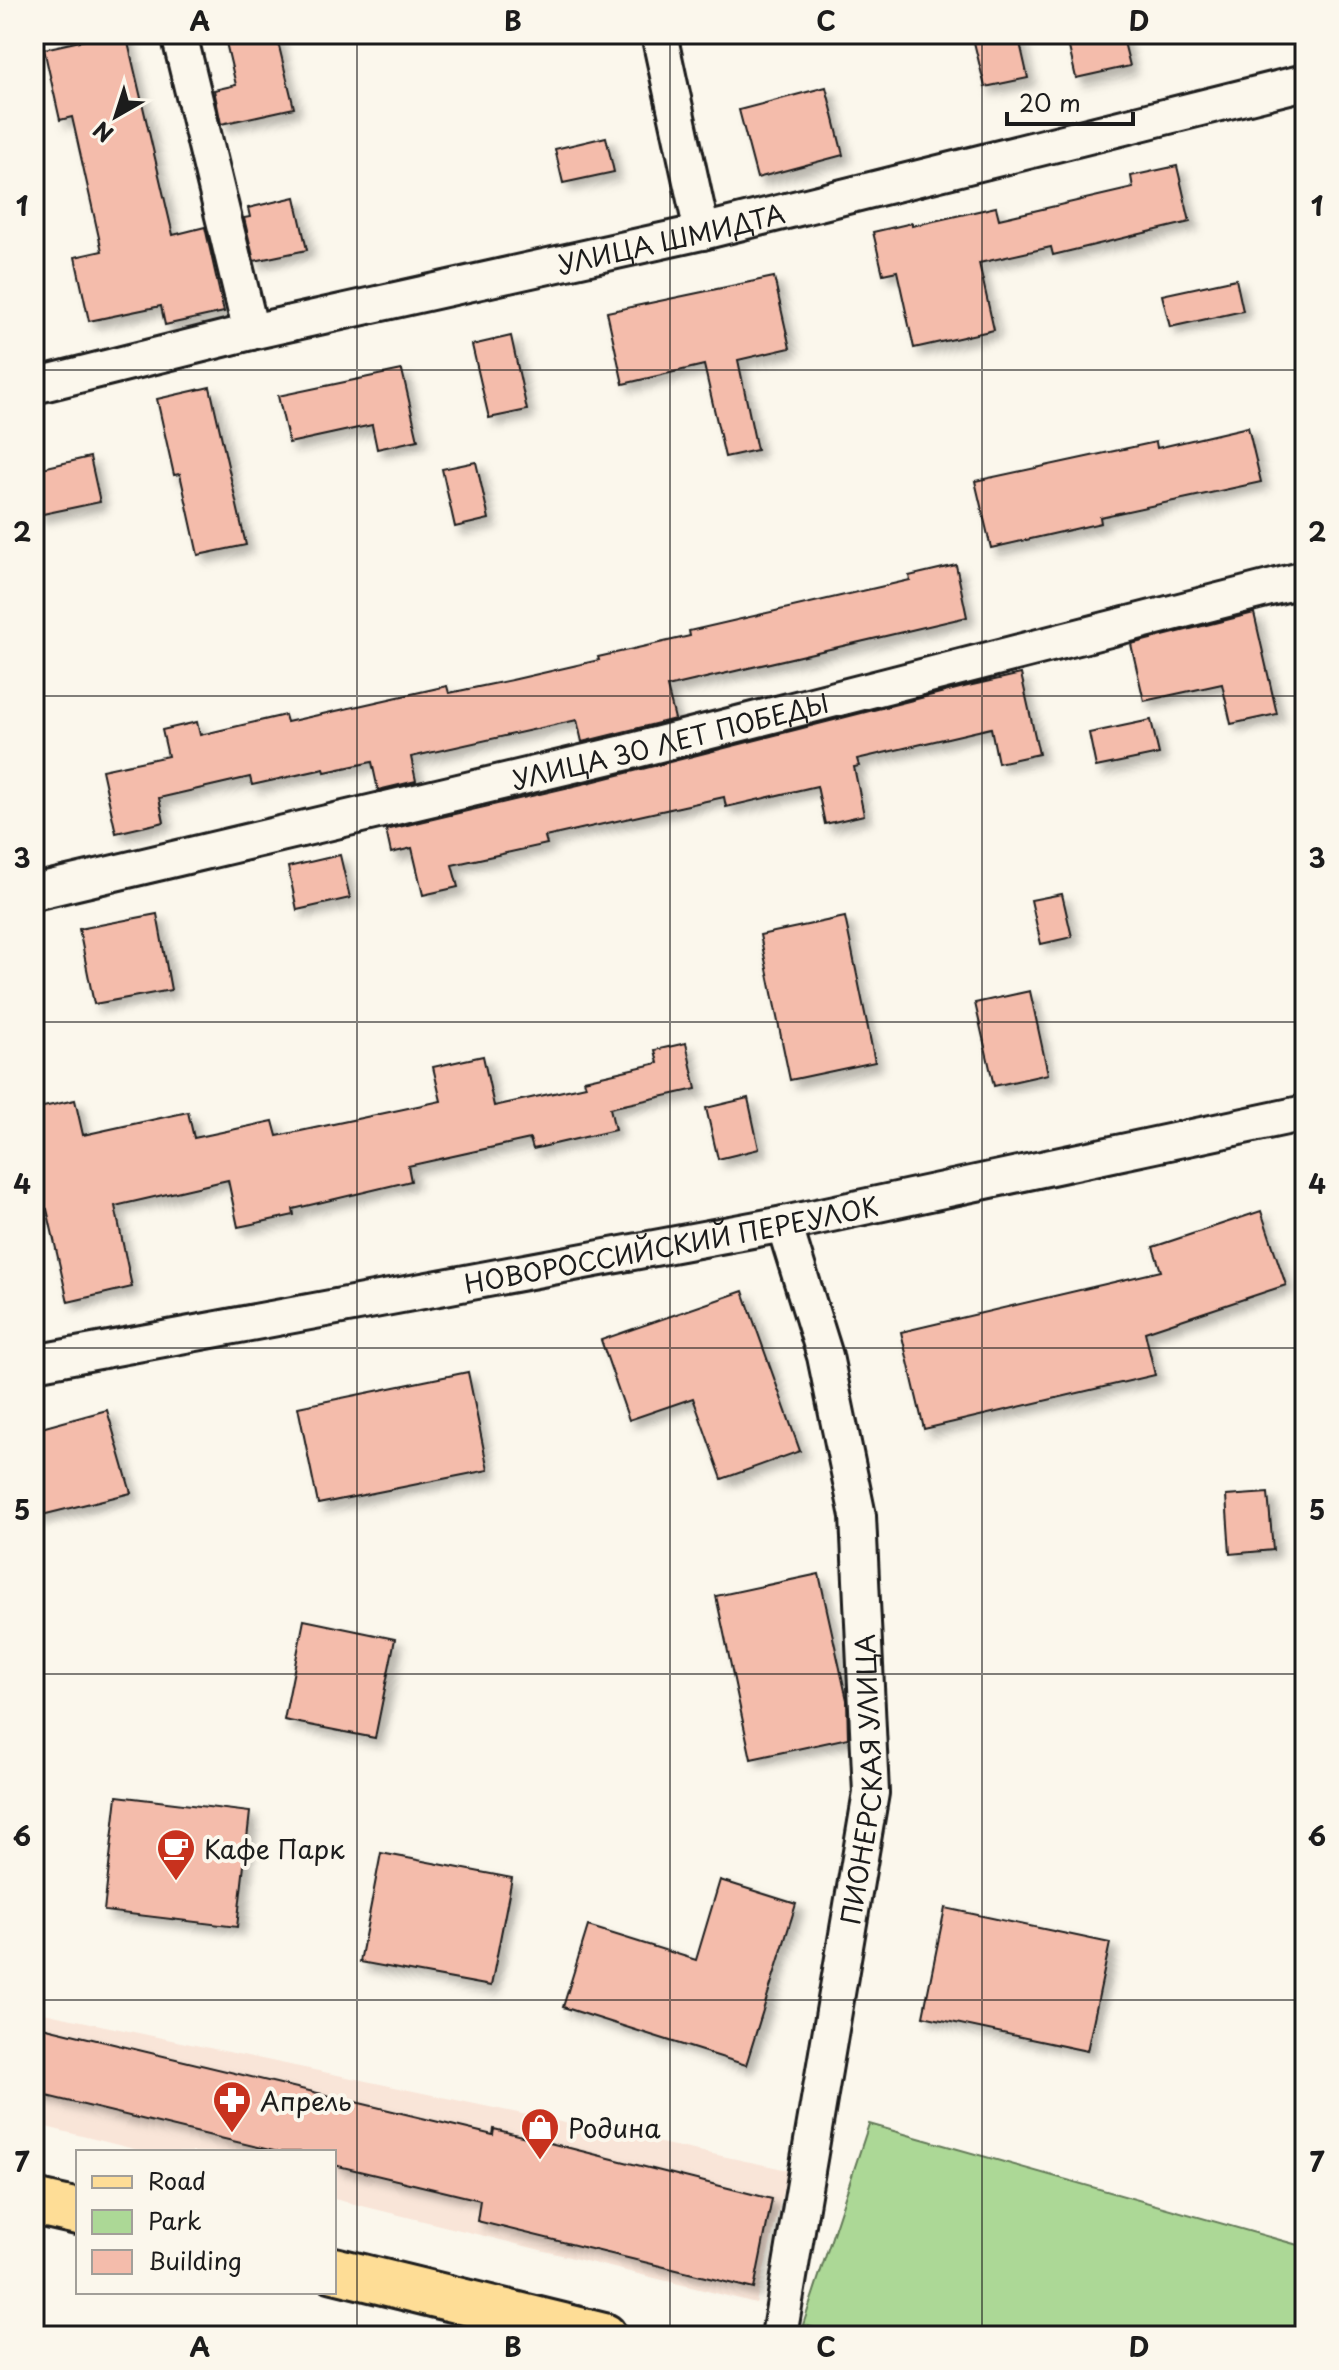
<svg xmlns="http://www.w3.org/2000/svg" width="1339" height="2370" font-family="'Playpen Sans',sans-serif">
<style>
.built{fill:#f9e5d8}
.green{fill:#acd896;stroke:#647a59;stroke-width:2}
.building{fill:#f4bcab;stroke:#1c1c1c;stroke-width:2;filter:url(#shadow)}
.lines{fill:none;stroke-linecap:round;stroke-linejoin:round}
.minor-casing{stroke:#1c1c1c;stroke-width:40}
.primary-casing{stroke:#1c1c1c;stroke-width:50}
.minor{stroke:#fbf7ec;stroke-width:34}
.primary{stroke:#fedd96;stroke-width:44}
.grid{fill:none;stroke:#1c1c1c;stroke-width:2;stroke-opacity:0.55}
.labels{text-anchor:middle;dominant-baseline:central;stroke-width:8;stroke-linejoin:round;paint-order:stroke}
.street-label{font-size:26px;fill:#1c1c1c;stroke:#fbf7ec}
.poi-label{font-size:26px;fill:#1c1c1c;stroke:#fbf7ec;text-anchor:start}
.neatline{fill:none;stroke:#1c1c1c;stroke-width:3}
.grid-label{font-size:26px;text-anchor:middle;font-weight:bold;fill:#1c1c1c}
</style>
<defs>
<filter id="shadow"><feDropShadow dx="7" dy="7" stdDeviation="4" flood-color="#0004"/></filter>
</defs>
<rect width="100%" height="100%" fill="#fbf7ec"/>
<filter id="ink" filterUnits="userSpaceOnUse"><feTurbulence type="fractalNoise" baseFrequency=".0125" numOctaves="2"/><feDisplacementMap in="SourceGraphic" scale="16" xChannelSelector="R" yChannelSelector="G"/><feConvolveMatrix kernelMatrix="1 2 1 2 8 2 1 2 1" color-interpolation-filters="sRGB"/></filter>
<g filter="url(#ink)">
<polygon class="built" points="34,2011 788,2170 756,2303 334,2199 334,2152 146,2152 34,2124"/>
<polygon class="green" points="869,2124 1305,2247 1305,2336 846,2336 803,2325"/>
<g class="building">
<polygon points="112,34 126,34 173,235 205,227 224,312 165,325 161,306 89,321 75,257 102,251 72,117 60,120 44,49"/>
<polygon points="224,34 276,34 294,108 221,124 214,90 236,85"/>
<polygon points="972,34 1018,34 1028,78 985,87"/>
<polygon points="1107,34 1122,34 1130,66 1076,78 1068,43"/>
<polygon points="826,87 843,155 757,178 739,110"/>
<polygon points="606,137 614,172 563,183 555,149"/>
<polygon points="1177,166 1190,222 1053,255 1051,247 979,263 994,330 914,348 897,271 883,274 873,232 912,223 912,226 996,207 999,219 1133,188 1131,176"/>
<polygon points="295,197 307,250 254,261 244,218 250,217 248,208"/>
<polygon points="774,277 790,348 738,360 757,450 725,457 704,365 623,384 607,312"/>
<polygon points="1236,279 1243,311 1170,327 1162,295"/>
<polygon points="511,336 527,410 489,418 472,345"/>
<polygon points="402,370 418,440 377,449 372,425 289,443 278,396"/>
<polygon points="210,387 246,545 198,555 180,474 174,475 157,399"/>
<polygon points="1248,427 1261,482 1100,517 1101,523 991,548 975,481 1156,442 1157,448"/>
<polygon points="90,457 100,502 38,515 34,497 34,470"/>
<polygon points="476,462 489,519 455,527 442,469"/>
<polygon points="956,565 967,617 667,687 675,719 582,742 577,720 411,757 416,781 378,790 372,762 325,772 324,769 252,785 250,777 159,798 164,822 116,833 102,770 168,756 162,730 197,722 200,735 285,715 287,722 447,686 449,693 512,680 599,660 598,657 690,636 689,631 910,580 909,576"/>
<polygon points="1254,613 1277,714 1231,724 1222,684 1144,701 1131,644"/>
<polygon points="1021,674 1039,754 998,763 991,728 857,759 859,766 854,767 864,815 825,824 817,786 726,807 724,797 545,837 547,844 452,865 458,887 423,895 412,848 391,853 386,830 591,782 968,686"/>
<polygon points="1151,720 1159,754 1096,767 1089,733"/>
<polygon points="340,855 350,898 297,910 288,867"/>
<polygon points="1062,894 1072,937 1041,944 1031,900"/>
<polygon points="157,914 171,990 94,1004 79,929"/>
<polygon points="845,917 875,1062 790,1080 760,935"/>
<polygon points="1030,991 1048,1074 994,1086 975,1003"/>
<polygon points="686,1043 696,1089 610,1108 615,1130 533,1149 530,1139 408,1166 411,1181 293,1209 294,1215 238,1227 228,1180 115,1206 132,1287 68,1302 47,1209 34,1212 34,1109 75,1100 83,1135 188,1112 194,1138 273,1121 277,1136 441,1101 433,1067 483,1056 494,1106 586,1086 584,1080 658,1063 655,1050"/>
<polygon points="748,1098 759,1149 718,1159 706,1108"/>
<polygon points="1261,1211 1286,1285 1145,1332 1155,1375 924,1429 901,1332 1161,1271 1153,1247"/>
<polygon points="743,1291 800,1451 722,1479 693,1398 629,1420 601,1340"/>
<polygon points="468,1372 488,1470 318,1504 298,1407"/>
<polygon points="107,1410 131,1493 34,1517 34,1430"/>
<polygon points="1268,1493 1273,1550 1230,1554 1226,1496"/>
<polygon points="819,1574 847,1700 848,1738 751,1759 716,1596"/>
<polygon points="304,1620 395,1639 375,1738 284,1720"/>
<polygon points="117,1796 250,1812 237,1927 104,1911"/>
<polygon points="381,1853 512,1878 491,1986 360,1962"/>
<polygon points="720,1880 796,1904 746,2065 563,2007 588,1926 696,1960"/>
<polygon points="945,1908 1110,1943 1087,2051 923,2016"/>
<polygon points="34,2025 493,2135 494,2129 772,2199 754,2289 477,2221 480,2200 334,2165 334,2152 278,2152 34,2093"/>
</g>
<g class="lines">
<defs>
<g id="minor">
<polyline points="179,34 251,332"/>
<polyline points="659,34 702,232"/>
<path id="s1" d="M34,386L251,332L702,232L1305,82"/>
<path id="s2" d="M34,892L624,753L1305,579"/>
<path id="s3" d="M34,1363L784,1224L1305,1113"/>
<path id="s4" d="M779,2336L871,1793L858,1516L825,1356L784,1224"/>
</g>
<g id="primary">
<polyline points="34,2202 78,2212"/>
<polyline points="334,2270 604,2336"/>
</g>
</defs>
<use href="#minor" class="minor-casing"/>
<use href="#primary" class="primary-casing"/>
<use href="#minor" class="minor"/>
<use href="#primary" class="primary"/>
</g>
</g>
<path class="grid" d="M357,34V2336M670,34V2336M982,34V2336M34,370H1305M34,696H1305M34,1022H1305M34,1348H1305M34,1674H1305M34,2000H1305"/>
<defs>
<symbol id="cafe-pin" viewBox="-11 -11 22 30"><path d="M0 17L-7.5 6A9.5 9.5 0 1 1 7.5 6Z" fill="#c8321e" stroke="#fbf7ec"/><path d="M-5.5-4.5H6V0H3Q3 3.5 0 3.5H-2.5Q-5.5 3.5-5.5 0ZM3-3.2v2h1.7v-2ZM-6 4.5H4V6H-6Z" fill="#fff"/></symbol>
<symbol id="pharmacy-pin" viewBox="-11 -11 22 30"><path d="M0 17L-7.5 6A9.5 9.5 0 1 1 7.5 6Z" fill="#c8321e" stroke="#fbf7ec"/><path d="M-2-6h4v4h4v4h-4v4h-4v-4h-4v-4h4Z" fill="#fff"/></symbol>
<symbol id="shop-pin" viewBox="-11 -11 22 30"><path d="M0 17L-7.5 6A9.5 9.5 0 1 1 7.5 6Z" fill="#c8321e" stroke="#fbf7ec"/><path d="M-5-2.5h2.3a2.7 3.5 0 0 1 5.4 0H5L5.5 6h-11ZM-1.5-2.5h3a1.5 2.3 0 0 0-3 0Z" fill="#fff"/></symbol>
</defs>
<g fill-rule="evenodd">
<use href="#cafe-pin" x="154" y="1826" width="44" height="60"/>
<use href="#pharmacy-pin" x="210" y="2078" width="44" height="60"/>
<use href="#shop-pin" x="518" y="2105" width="44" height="60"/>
</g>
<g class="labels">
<g class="street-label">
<text stroke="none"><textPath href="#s1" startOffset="654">УЛИЦА ШМИДТА</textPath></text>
<text stroke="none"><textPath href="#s2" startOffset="654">УЛИЦА 30 ЛЕТ ПОБЕДЫ</textPath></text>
<text stroke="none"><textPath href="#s3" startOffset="648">НОВОРОССИЙСКИЙ ПЕРЕУЛОК</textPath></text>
<text stroke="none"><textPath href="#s4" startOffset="564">ПИОНЕРСКАЯ УЛИЦА</textPath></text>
</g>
<g class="poi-label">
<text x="204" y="1848">Кафе Парк</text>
<text x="260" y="2100">Апрель</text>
<text x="568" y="2127">Родина</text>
</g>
</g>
<rect width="1339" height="2370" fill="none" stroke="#fbf7ec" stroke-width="88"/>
<rect x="76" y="2150" width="260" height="144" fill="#fbf7ec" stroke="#a29f99" stroke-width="2"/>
<rect x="92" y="2176" width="40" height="12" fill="#fedd96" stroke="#a29f99" stroke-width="2"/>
<text x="148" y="2190" font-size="24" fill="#1c1c1c">Road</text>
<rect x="92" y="2210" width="40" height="24" fill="#acd896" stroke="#a29f99" stroke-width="2"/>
<text x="148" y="2230" font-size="24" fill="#1c1c1c">Park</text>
<rect x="92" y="2250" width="40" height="24" fill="#f4bcab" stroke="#a29f99" stroke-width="2"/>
<text x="148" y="2270" font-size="24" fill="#1c1c1c">Building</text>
<g transform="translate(116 116) rotate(219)" stroke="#fbf7ec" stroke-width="6" paint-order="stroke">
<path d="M0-6L14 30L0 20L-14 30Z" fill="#1c1c1c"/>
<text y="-12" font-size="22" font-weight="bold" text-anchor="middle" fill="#1c1c1c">N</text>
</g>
<path d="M1007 112v12h126v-12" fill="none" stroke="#1c1c1c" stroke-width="4"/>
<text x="1019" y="112" font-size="24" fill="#1c1c1c" stroke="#fbf7ec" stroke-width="6" paint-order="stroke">20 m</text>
<rect x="44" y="44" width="1251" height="2282" class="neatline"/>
<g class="grid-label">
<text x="200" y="31">A</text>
<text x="513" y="31">B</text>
<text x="826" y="31">C</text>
<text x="1139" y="31">D</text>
<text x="22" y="216">1</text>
<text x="1317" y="216">1</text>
<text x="22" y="542">2</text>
<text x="1317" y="542">2</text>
<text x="22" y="868">3</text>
<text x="1317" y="868">3</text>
<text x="22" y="1194">4</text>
<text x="1317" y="1194">4</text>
<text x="22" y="1520">5</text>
<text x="1317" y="1520">5</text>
<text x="22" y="1846">6</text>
<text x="1317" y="1846">6</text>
<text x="22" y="2172">7</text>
<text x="1317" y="2172">7</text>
<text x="200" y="2357">A</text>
<text x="513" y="2357">B</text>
<text x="826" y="2357">C</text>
<text x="1139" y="2357">D</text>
</g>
</svg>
